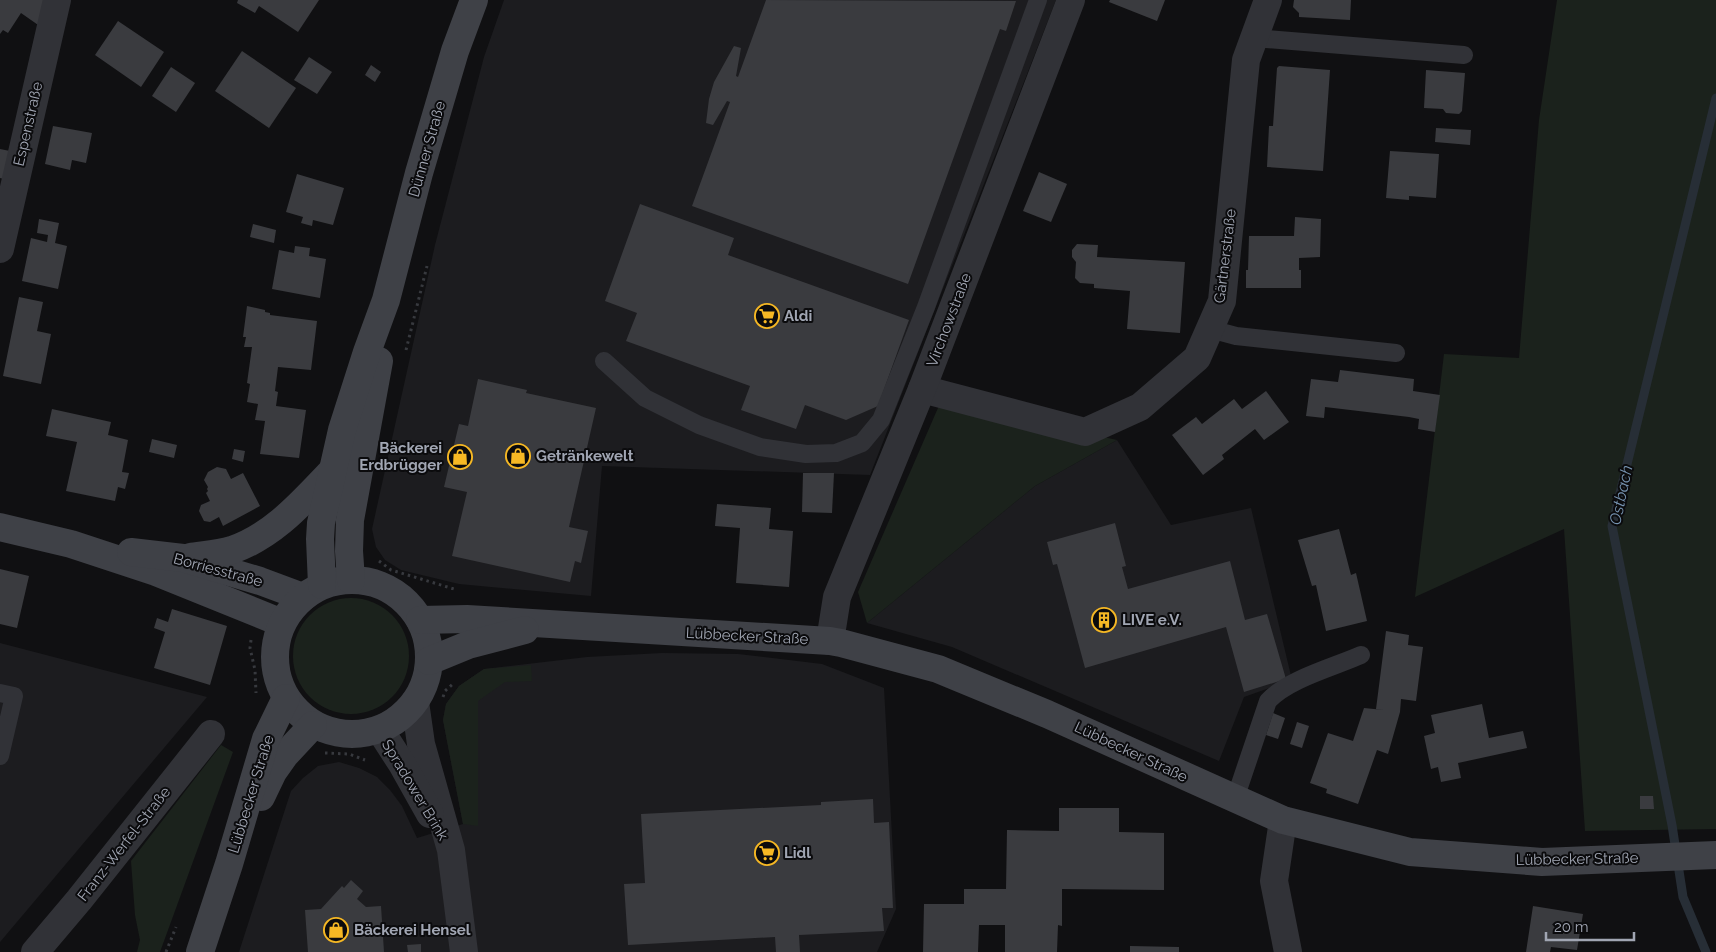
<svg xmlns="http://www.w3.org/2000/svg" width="1716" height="952" font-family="Raleway,sans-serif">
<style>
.built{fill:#1c1c1f}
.green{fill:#1b221c}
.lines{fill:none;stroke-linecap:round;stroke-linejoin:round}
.stream{stroke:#272e36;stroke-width:9}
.building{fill:#3a3b3f}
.path{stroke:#37393e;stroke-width:3;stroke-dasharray:2.5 4;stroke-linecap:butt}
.lane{stroke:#313237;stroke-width:18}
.street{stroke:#313237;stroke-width:28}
.secondary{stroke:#3f4147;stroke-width:28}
.labels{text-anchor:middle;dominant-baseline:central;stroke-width:4;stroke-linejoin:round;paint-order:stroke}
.street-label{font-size:15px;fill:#a1a6b3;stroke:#0b0b0d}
.poi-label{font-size:15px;font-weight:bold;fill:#a1a6b3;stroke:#0b0b0d;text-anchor:start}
.water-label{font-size:16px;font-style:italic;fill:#7693b0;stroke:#0b0b0d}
</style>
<rect width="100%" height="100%" fill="#101012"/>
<g class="built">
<polygon points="504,0 1056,0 870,475 602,466 591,596 459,584 401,570 385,560 376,547 372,529 435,245 484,57"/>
<polygon points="1117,440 1171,525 1251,508 1292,680 1244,697 1219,761 952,647 867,623 1035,486"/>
<polygon points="0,643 207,697 0,942"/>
<polygon points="662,653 738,654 822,664 884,688 896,909 877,952 239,952 291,791 303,778 318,766 339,762 359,768 377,777 390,790 402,806 417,838 463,824 443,720 446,704 459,686 484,669 587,657"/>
</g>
<g class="green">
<polygon points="1557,0 1716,0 1716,829 1585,831 1564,529 1415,597 1444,354 1519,358 1539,120"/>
<polygon points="941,401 1117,440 1035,486 867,623 858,592"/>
<circle cx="351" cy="656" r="58"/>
<polygon points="531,665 532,681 505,682 478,701 478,826 463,824 443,720 446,704 459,686 484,669"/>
<polygon points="221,745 233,752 160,952 137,952 140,940 135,915 131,861"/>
</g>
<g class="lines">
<polyline class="stream" points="1706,952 1683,897 1672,825 1612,526 1716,98"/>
</g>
<g class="building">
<polygon points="0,0 47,0 41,27 21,13 8,33 3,30 0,34"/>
<polygon points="238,0 319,0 298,32 259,6 255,13 237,3"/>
<polygon points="766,0 1016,1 1006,31 1000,29 908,284 692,206 730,102 727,101 713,125 706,123 709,99 714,82 734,46 741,48 736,76 738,77"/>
<polygon points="1110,0 1165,0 1157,21 1109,2"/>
<polygon points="1294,0 1351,0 1350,20 1299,17 1299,13 1293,7"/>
<polygon points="118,21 164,52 141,87 95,55"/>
<polygon points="242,51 296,88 269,128 215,91"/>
<polygon points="309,57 332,72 317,94 294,80"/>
<polygon points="371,65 381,72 375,82 365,75"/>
<polygon points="1279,66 1330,70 1323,171 1267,167 1269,126 1273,126 1277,68"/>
<polygon points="171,67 195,83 176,112 152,96"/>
<polygon points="1426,70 1465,73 1462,111 1459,114 1446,113 1443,109 1424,108"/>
<polygon points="53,126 92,133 86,163 72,160 70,170 45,164"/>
<polygon points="1436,128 1471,130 1470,145 1435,142"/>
<polygon points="0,149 10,151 4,179 0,178"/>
<polygon points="1390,151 1439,154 1436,198 1409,196 1409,200 1386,198"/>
<polygon points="1039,172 1067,184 1051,222 1023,211"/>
<polygon points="297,174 344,188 333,225 313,220 312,226 301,223 303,217 286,212"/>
<polygon points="640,204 734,238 728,255 909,320 878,406 846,420 805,405 796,429 741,410 750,386 626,341 637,313 605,301"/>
<polygon points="1295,217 1321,219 1320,257 1299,258 1299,270 1301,270 1301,288 1246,288 1246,270 1248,270 1249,236 1294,236"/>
<polygon points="39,219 59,223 55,243 67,246 58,289 22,281 31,238 47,242 48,235 37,233"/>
<polygon points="253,224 276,230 274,243 250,237"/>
<polygon points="1077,244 1098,245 1097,257 1185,262 1180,333 1127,329 1130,291 1094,288 1094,284 1080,283 1075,278 1076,262 1072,257 1072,250"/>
<polygon points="295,246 310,248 309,256 326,259 320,298 272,289 279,250 294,253"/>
<polygon points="19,297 43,302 37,331 51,334 41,384 3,376"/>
<polygon points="247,306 265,310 265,312 270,313 270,315 317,321 311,370 278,367 275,391 278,392 276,406 306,410 299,458 260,454 265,421 255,420 258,404 247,402 250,384 247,383 252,347 244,347 246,337 243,337"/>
<polygon points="1340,370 1414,379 1413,391 1440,395 1435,432 1418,429 1419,419 1409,417 1325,407 1324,418 1306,416 1311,379 1338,382"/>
<polygon points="478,379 527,390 526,393 596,408 569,527 588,531 581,563 575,561 570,582 452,556 467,492 444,487 459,424 468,426"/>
<polygon points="1266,391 1289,422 1264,440 1255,429 1222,455 1224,459 1203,475 1172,435 1196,417 1202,424 1234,399 1242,409"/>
<polygon points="52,409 111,422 108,435 128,440 122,472 129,473 125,489 118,487 115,501 66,491 77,442 46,436"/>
<polygon points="152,439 177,445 174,458 149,452"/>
<polygon points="234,449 245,451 243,462 232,459"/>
<polygon points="217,467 226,469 231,479 243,473 260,506 223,526 219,517 210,522 204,521 199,511 201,505 210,501 206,493 208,491 207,489 208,487 204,480 208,472"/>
<polygon points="803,473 834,473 832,513 802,512"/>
<polygon points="717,504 771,508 769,529 793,531 789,587 736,583 740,528 715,526"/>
<polygon points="1115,523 1126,566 1122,567 1128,589 1230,561 1245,620 1267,614 1286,679 1244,692 1226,627 1085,668 1057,564 1053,565 1047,542"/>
<polygon points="1339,529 1351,575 1356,573 1367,621 1326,631 1316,585 1312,586 1298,540"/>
<polygon points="0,569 29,576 17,628 0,624"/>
<polygon points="172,609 227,626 210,685 154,668 165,632 154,628 157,618 168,622"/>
<polygon points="1386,631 1409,635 1408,645 1423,647 1416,701 1401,699 1400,712 1388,754 1377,750 1358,804 1326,793 1327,789 1310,783 1328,733 1353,741 1364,708 1384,710 1376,709"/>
<polygon points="1482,704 1489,738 1523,731 1527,748 1458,763 1461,778 1441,782 1438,767 1431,769 1424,736 1435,733 1431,715"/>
<polygon points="1273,713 1285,718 1278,739 1266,735"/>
<polygon points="1297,722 1309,726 1302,748 1290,744"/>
<polygon points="1640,796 1653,796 1654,809 1640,809"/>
<polygon points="873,799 874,823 889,822 893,908 882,908 884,931 799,935 800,952 776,952 775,937 628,945 624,884 645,883 641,814 821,805 821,802"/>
<polygon points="1059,808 1119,808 1119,832 1164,833 1164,890 1062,889 1062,926 1058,925 1057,952 1005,952 1005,925 979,925 978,952 923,952 924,904 964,904 964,889 1006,889 1007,830 1059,831"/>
<polygon points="351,880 363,891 357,899 366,907 381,906 384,952 308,952 305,910 321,909 342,886 344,888"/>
<polygon points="1533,906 1583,914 1577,950 1551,947 1550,952 1526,952"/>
<polygon points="421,944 421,952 408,952 407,945"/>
<polygon points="1130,946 1179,947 1179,952 1130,952"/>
</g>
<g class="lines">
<g class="path">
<polyline points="406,350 427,266"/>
<polyline points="379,561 391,570 454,589"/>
<polyline points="251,640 250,648 255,670 256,693"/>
<polyline points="443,697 445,691 454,683"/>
<polyline points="325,753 349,754 365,760"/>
<polyline points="166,952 176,927"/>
</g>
<g class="lane">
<polyline points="1254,38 1464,55"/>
<polyline points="1210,329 1236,336 1396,353"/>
<polyline points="604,361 645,398 699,425 760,447 806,454 836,453 862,443 881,420 926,307 1038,0"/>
<polyline points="0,693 14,696 0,756"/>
<path d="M1235,799L1268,701C1288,679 1334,667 1361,655"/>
</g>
<g class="street">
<polyline points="0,249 57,0"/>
<polyline points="922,389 1085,432 1140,407 1197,358 1222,301 1246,60 1268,0"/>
<polyline points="830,641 837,597 922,389 1071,0"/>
<polyline points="415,702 421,744 451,850 464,952"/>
<polyline points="380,730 402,764 430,814"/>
<polyline points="1283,820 1274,881 1288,952"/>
<polyline points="35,952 79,900 211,734"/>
</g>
<g class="secondary">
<polyline points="0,527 71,544 156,572 282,623"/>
<polyline points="131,552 183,558 260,581 303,597"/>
<path d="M190,557C203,555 219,554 232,550C275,535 303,501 334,469"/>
<circle cx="352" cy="657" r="77"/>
<polyline points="351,580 349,551 350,520 379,361"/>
<polyline points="322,585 320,539 321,523 342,430 367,352 386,300 419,173 455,51 474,0"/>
<polyline points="420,620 467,619 830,641 841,643 938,669 1047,714 1283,820 1410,852 1542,862 1716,855"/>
<polyline points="429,661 468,645 525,630"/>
<polyline points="261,797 273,772 285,755 313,725"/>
<polyline points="200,952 229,864 266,739 286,698"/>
</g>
</g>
<defs>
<symbol id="supermarket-ring" viewBox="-11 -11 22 22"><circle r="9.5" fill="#0b0b0d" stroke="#f6b824" stroke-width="1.5"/><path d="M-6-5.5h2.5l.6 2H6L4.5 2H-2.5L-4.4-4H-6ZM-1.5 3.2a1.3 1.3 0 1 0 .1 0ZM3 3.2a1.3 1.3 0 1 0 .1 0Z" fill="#f6b824"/></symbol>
<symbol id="shop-ring" viewBox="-11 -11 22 22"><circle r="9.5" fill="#0b0b0d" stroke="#f6b824" stroke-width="1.5"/><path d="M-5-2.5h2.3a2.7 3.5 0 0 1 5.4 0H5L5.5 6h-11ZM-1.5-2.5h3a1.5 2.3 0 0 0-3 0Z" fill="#f6b824"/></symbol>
<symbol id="building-ring" viewBox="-11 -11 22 22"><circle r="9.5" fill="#0b0b0d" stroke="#f6b824" stroke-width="1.5"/><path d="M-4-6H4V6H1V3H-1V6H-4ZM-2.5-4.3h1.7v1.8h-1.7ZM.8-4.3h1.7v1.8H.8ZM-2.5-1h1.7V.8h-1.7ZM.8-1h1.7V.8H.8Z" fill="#f6b824"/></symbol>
</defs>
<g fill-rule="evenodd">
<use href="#supermarket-ring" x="753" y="302" width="28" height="28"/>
<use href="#shop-ring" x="504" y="442" width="28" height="28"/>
<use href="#shop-ring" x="446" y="443" width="28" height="28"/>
<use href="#building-ring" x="1090" y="606" width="28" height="28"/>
<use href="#supermarket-ring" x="753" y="839" width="28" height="28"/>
<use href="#shop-ring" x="322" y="916" width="28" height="28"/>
</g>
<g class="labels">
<g class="street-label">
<text transform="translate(28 124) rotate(-77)">Espenstraße</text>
<text transform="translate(427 149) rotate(-74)">Dünner Straße</text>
<text transform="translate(1225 256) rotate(-83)">Gärtnerstraße</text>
<text transform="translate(949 320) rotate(-69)">Virchowstraße</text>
<text transform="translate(218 570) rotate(15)">Borriesstraße</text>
<text transform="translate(747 636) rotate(3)">Lübbecker Straße</text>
<text transform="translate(1131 752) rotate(25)">Lübbecker Straße</text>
<text transform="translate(415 790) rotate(59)">Spradower Brink</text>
<text transform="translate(251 794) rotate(-73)">Lübbecker Straße</text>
<text transform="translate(124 844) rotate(-52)">Franz-Werfel-Straße</text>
<text transform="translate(1577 859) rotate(-1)">Lübbecker Straße</text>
</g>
<g class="poi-label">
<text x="784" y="316">Aldi</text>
<text x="442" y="448" text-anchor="end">Bäckerei<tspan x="442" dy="17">Erdbrügger</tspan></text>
<text x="536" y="456">Getränkewelt</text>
<text x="1122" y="620">LIVE e.V.</text>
<text x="784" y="853">Lidl</text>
<text x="354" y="930">Bäckerei Hensel</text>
</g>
<g class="water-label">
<text transform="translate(1621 495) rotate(-78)">Ostbach</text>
</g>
</g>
<path d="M1546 932v8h88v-8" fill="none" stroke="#a1a6b3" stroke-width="2.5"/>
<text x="1554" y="932" font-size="15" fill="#a1a6b3" stroke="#0b0b0d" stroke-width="4" paint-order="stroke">20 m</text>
</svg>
